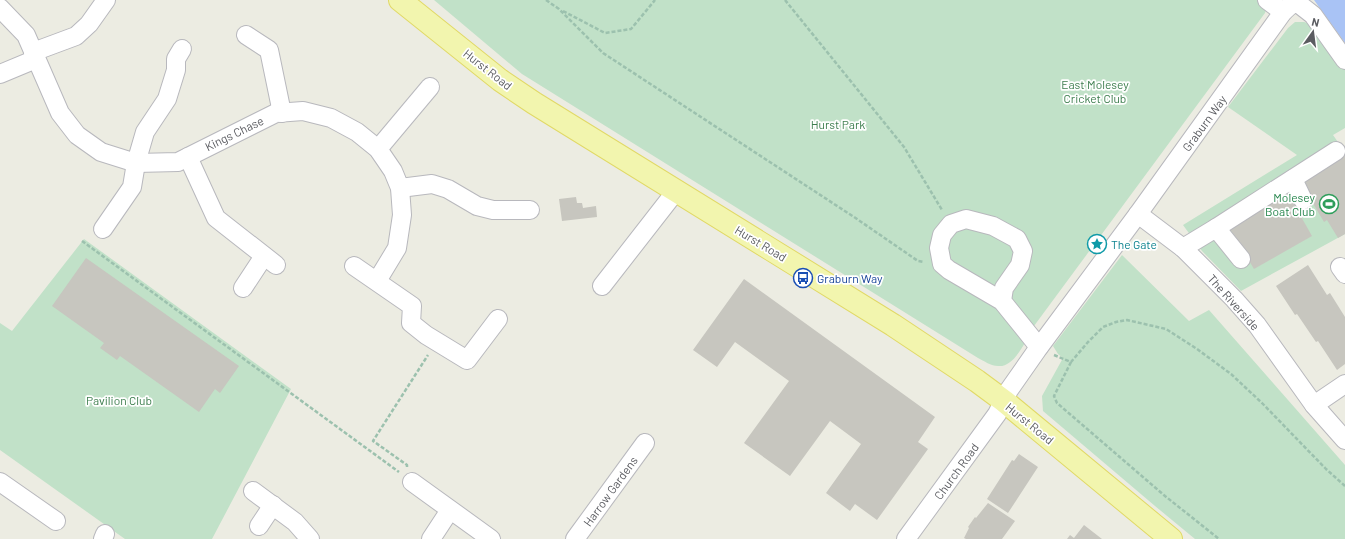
<svg xmlns="http://www.w3.org/2000/svg" width="1345" height="539" font-family="Barlow,sans-serif">
<style>
.green{fill:#c1e1c8}
.water{fill:#a9c3f5}
.building{fill:#c7c6bf}
.lines{fill:none;stroke-linecap:round;stroke-linejoin:round}
.minor-casing{stroke:#b8b8bd;stroke-width:20}
.major-casing{stroke:#e1d966;stroke-width:24}
.path{stroke:#9cc1ae;stroke-width:2.5;stroke-dasharray:4 2;stroke-linecap:butt}
.minor{stroke:#fff;stroke-width:18}
.major{stroke:#f2f5ae;stroke-width:22}
.labels{text-anchor:middle;dominant-baseline:central;stroke-width:3.5;stroke-linejoin:round;paint-order:stroke}
.street-label{font-size:12px;fill:#5b5c61;stroke:#fff}
.park-label{font-size:12px;fill:#3d7e4e;stroke:#fff}
.leisure-label{font-size:12px;fill:#27864d;stroke:#fff;text-anchor:end}
.culture-label{font-size:12px;fill:#0d838f;stroke:#fff;text-anchor:start}
.transit-label{font-size:12px;fill:#164399;stroke:#fff;text-anchor:start}
</style>
<rect width="100%" height="100%" fill="#ecece2"/>
<g class="green">
<path d="M434,0H1269L1265,13L1034,326C1027,338 1015,368 998,366C991,366 984,361 978,358L522,74Z"/>
<polygon points="1295,22 1304,22 1314,25 1345,68 1345,128 1333,135 1345,152 1345,234 1241,291 1202,251 1183,225 1297,155 1228,107 1288,28"/>
<polygon points="84,239 291,389 212,539 125,539 0,450 0,323 12,331"/>
<polygon points="1122,255 1189,321 1209,310 1345,465 1345,539 1195,539 1155,506 1043,411 1042,396 1063,358 1058,354 1053,346"/>
</g>
<polygon class="water" points="1314,0 1345,0 1345,43"/>
<g class="building">
<polygon points="1345,155 1345,234 1338,238 1327,220 1324,222 1304,188 1308,176"/>
<polygon points="1286,190 1312,236 1254,269 1227,224"/>
<polygon points="576,197 577,203 582,203 583,208 596,206 597,217 562,221 559,199"/>
<polygon points="86,258 239,366 220,393 215,389 199,412 120,356 117,360 100,348 104,343 52,306"/>
<polygon points="1308,265 1327,295 1330,293 1345,317 1345,364 1337,370 1318,341 1316,342 1297,314 1295,315 1276,286"/>
<polygon points="744,279 935,417 918,442 928,449 877,520 855,504 850,511 826,493 861,444 830,421 790,476 744,443 789,381 735,342 717,367 693,350"/>
<polygon points="1019,454 1038,467 1008,513 987,499 1012,460 1014,461"/>
<polygon points="988,503 1015,521 1002,539 966,539 964,538 969,528 968,527 975,517 976,518"/>
<polygon points="1084,525 1102,539 1067,539 1070,535 1074,538"/>
</g>
<g class="lines">
<defs>
<g id="minor">
<polyline points="1267,0 1283,12"/>
<polyline points="0,8 26,35 60,113 77,135 101,152 136,163 178,162 276,113 303,111 331,118 357,132 378,149 393,171 400,188 402,215 397,248 377,281"/>
<polyline points="246,35 269,50 282,113"/>
<polyline points="33,52 76,36 89,24 106,0"/>
<polyline points="0,74 36,59"/>
<polyline points="378,149 430,87"/>
<polyline points="188,157 216,218 276,265"/>
<polyline points="1293,179 1303,200"/>
<polyline points="400,188 432,184 448,189 477,206 493,210 530,210"/>
<polyline points="1138,214 1183,248 1234,299 1257,325 1314,405 1345,440"/>
<polyline points="1216,228 1336,151"/>
<polyline points="103,229 132,187 136,163 145,132 167,99 176,70 176,59 182,49"/>
<polyline points="1183,248 1216,228 1241,259"/>
<polyline points="354,266 412,306 411,323 426,335 467,360 498,319"/>
<polyline points="1340,267 1345,274"/>
<polyline points="602,286 676,191"/>
<polyline points="243,288 264,256"/>
<polyline points="1002,301 1004,288 1020,265 1023,251 1017,239 993,226 966,219 951,224 942,235 939,248 942,264 949,270 1002,301 1039,347"/>
<polyline points="1314,405 1345,384"/>
<polyline points="0,482 56,521"/>
<polyline points="412,482 491,539"/>
<polyline points="253,491 295,522 310,539"/>
<polyline points="259,526 273,505"/>
<polyline points="103,539 105,534"/>
<polyline points="431,539 450,510"/>
<polyline points="575,539 645,443"/>
<polyline points="906,539 997,414 1009,390 1037,350 1138,214 1283,12 1295,1 1313,15 1345,60"/>
</g>
<polyline id="major" points="400,0 500,80 534,103 893,325 977,381 1004,401 1171,539"/>
</defs>
<use href="#minor" class="minor-casing"/>
<use href="#major" class="major-casing"/>
<g class="path">
<polyline points="546,0 559,9 603,53 854,217 918,261 924,262"/>
<polyline points="785,0 904,147 942,210"/>
<polyline points="563,11 605,33 631,29 655,0"/>
<polyline points="82,241 399,472"/>
<polyline points="1054,355 1071,362 1088,342 1103,327 1116,322 1127,320 1166,329 1197,349 1231,374 1262,403 1326,469 1345,486"/>
<polyline points="1071,362 1054,396 1057,403 1165,496 1219,539"/>
<polyline points="407,467 407,465 373,441 428,355"/>
</g>
<use href="#minor" class="minor"/>
<use href="#major" class="major"/>
</g>
<defs>
<symbol id="stadium-ring" viewBox="-11 -11 22 22"><circle r="9.5" fill="#fff" stroke="#2e9e5b" stroke-width="1.5"/><path d="M0-5a6.5 5 0 1 0 0 10a6.5 5 0 1 0 0-10ZM-3.5-1.8h7v3.6h-7Z" fill="#2e9e5b"/></symbol>
<symbol id="sight-ring" viewBox="-11 -11 22 22"><circle r="9.5" fill="#fff" stroke="#0f9aa8" stroke-width="1.5"/><path d="M0-6L1.8-2.2L6-1.7L2.9 1.2L3.7 5.4L0 3.3L-3.7 5.4L-2.9 1.2L-6-1.7L-1.8-2.2Z" fill="#0f9aa8"/></symbol>
<symbol id="bus-ring" viewBox="-11 -11 22 22"><circle r="9.5" fill="#fff" stroke="#1a4fb4" stroke-width="1.5"/><path d="M-5-6H5V4H4V6H2V4H-2V6H-4V4H-5ZM-3.5-4V0h7V-4ZM-3.5 1.2v1.5H-2V1.2ZM2 1.2v1.5H3.5V1.2Z" fill="#1a4fb4"/></symbol>
</defs>
<g fill-rule="evenodd">
<use href="#stadium-ring" x="1318" y="193" width="22" height="22"/>
<use href="#sight-ring" x="1086" y="233" width="22" height="22"/>
<use href="#bus-ring" x="792" y="267" width="22" height="22"/>
</g>
<g class="labels">
<g class="street-label">
<text transform="translate(488 69) rotate(38)">Hurst Road</text>
<text transform="translate(1204 123) rotate(-54)">Graburn Way</text>
<text transform="translate(234 133) rotate(-26)">Kings Chase</text>
<text transform="translate(761 243) rotate(31)">Hurst Road</text>
<text transform="translate(1234 302) rotate(48)">The Riverside</text>
<text transform="translate(1030 423) rotate(39)">Hurst Road</text>
<text transform="translate(956 471) rotate(-54)">Church Road</text>
<text transform="translate(610 491) rotate(-54)">Harrow Gardens</text>
</g>
<g class="park-label">
<text x="1095" y="84">East Molesey<tspan x="1095" dy="14">Cricket Club</tspan></text>
<text x="838" y="124">Hurst Park</text>
<text x="119" y="400">Pavilion Club</text>
</g>
<g class="leisure-label">
<text x="1315" y="197">Molesey<tspan x="1315" dy="14">Boat Club</tspan></text>
</g>
<g class="culture-label">
<text x="1111" y="244">The Gate</text>
</g>
<g class="transit-label">
<text x="817" y="278">Graburn Way</text>
</g>
</g>
<g transform="translate(1313 32) rotate(14)" stroke="#ffffff" stroke-width="3" paint-order="stroke">
<path d="M0-3L7 15L0 10L-7 15Z" fill="#5b5c61"/>
<text y="-6" font-size="11" font-weight="bold" text-anchor="middle" fill="#5b5c61">N</text>
</g>
</svg>
